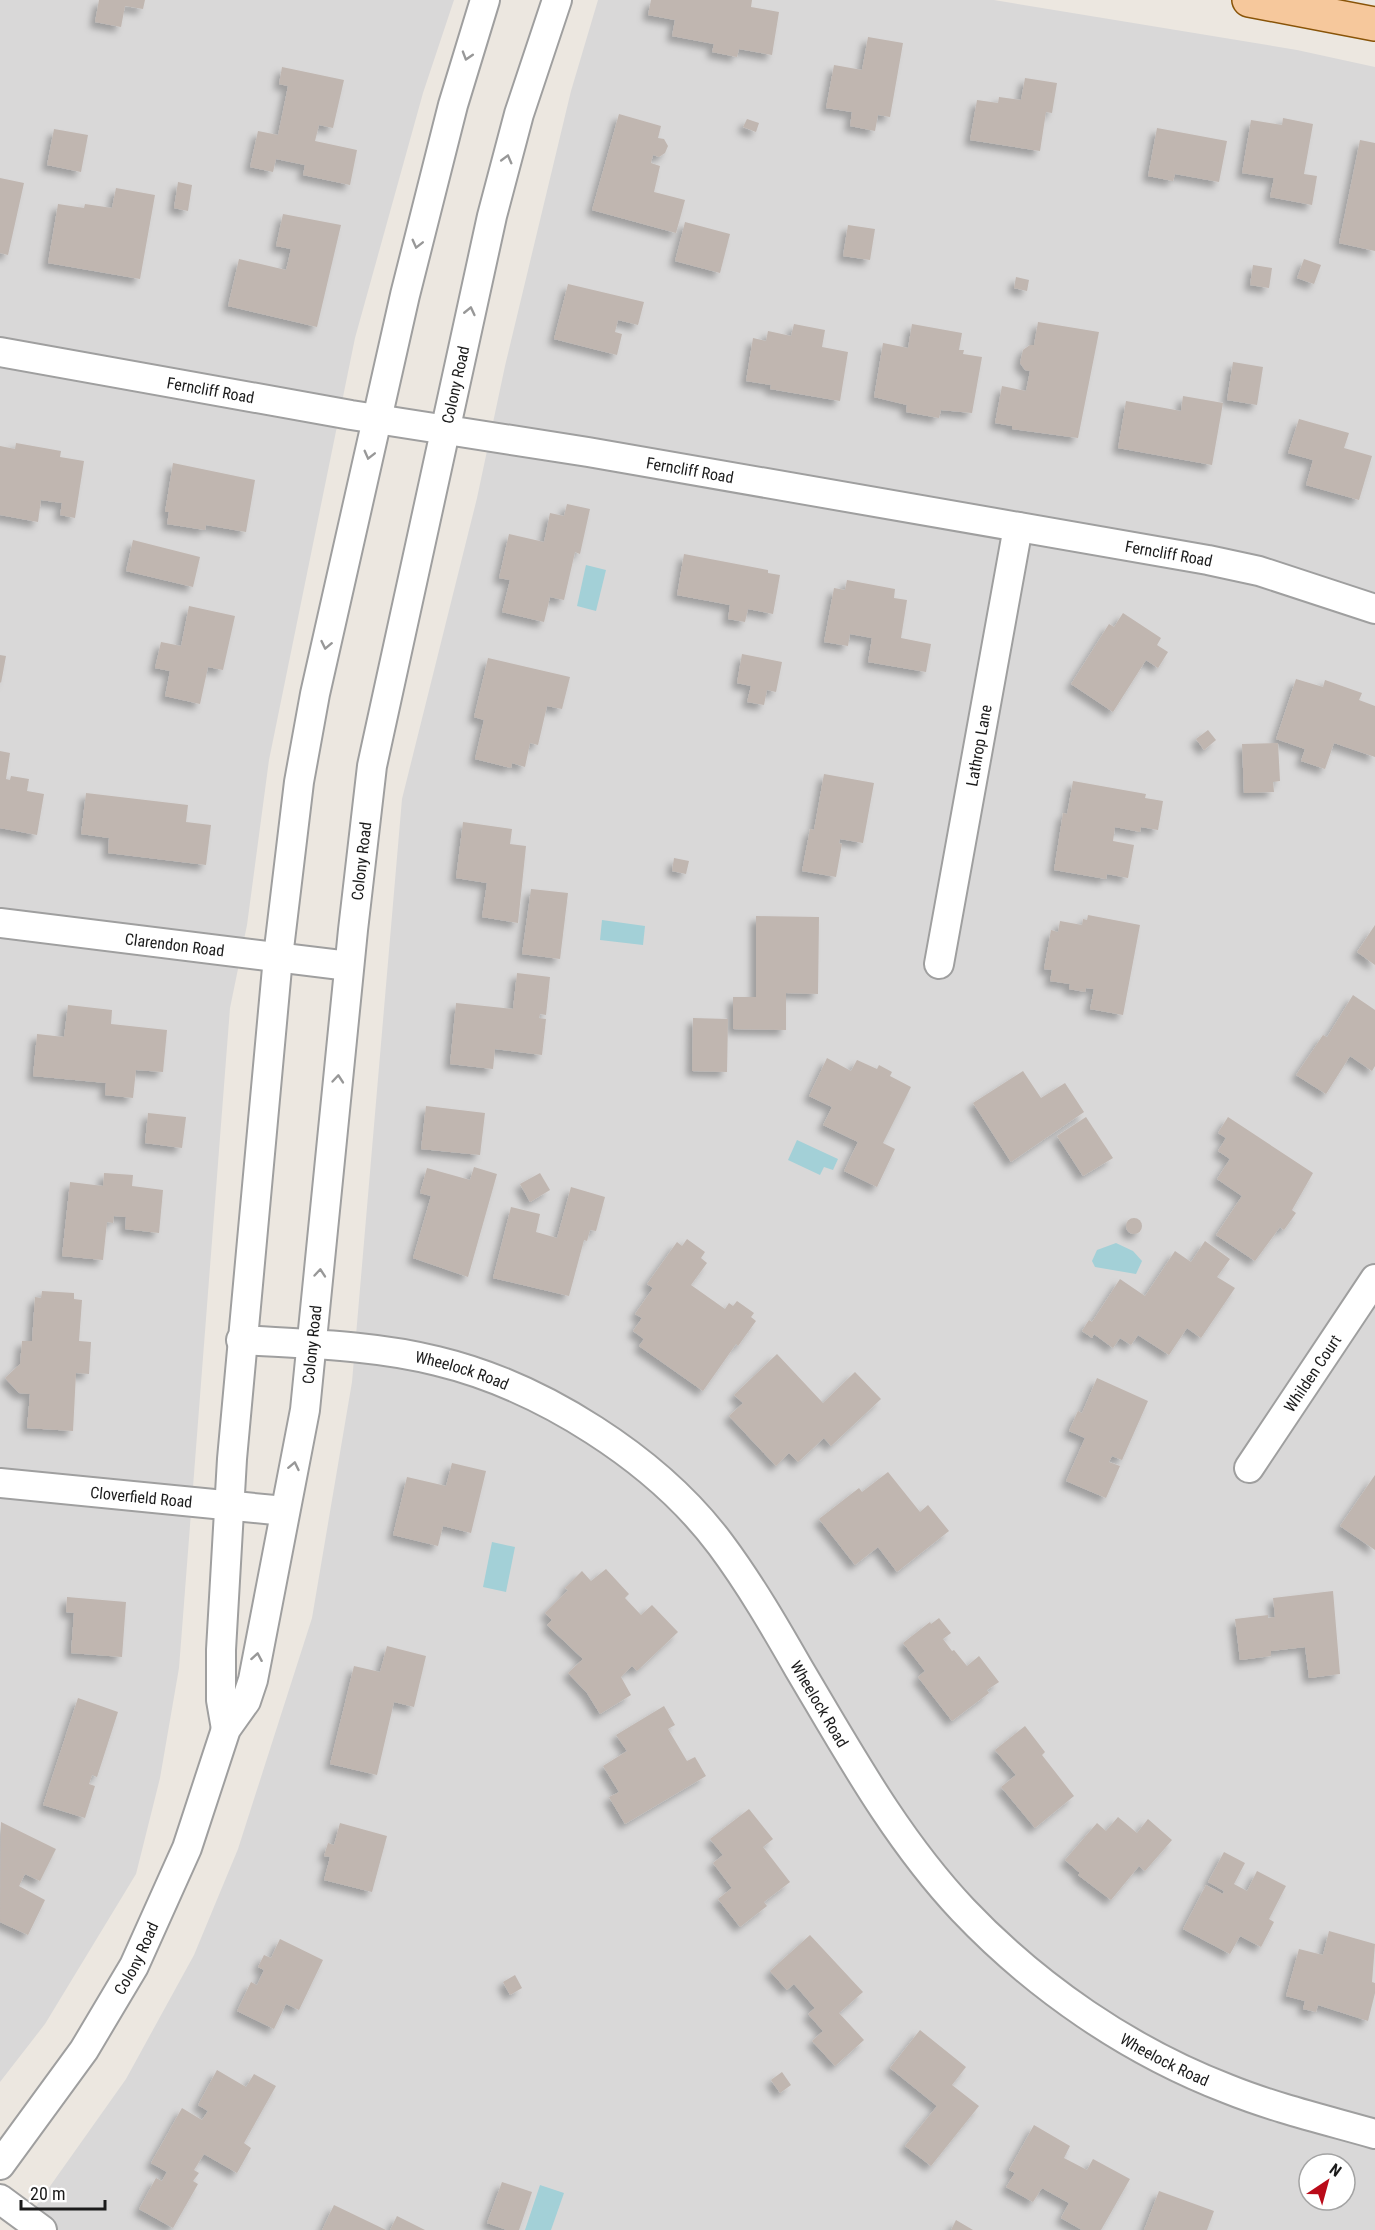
<svg xmlns="http://www.w3.org/2000/svg" width="1375" height="2230" font-family="'Roboto Condensed',sans-serif">
<style>
.residential{fill:#d9d8d8;fill-rule:evenodd}
.water{fill:#a3d0d7}
.building{fill:#c0b6b0;filter:url(#shadow)}
.lines{fill:none;stroke-linecap:round;stroke-linejoin:round}
.minor-casing{stroke:#9f9f9f;stroke-width:32}
.major-casing{stroke:#895408;stroke-width:36}
.minor{stroke:#fff;stroke-width:28}
.major{stroke:#f6c89c;stroke-width:33}
.oneway{stroke:#989898}
.labels{text-anchor:middle;dominant-baseline:central;stroke-width:4.5;stroke-linejoin:round;paint-order:stroke}
.street-label{font-size:16px;fill:#1b1b1b;stroke:#fff}
</style>
<defs>
<filter id="shadow"><feDropShadow dx="-5.5" dy="5.5" stdDeviation="3" flood-color="#0004"/></filter>
</defs>
<rect width="100%" height="100%" fill="#ece7e0"/>
<g class="residential">
<polygon points="0,0 454,0 423,93 355,338 269,760 247,925 230,1008 179,1668 160,1778 136,1874 45,2024 0,2082"/>
<path d="M598,0H994L1297,50L1375,67V2230H19L126,2079L194,1955L238,1849L312,1618L352,1382L402,799L477,498L505,366L571,91ZM1309,2164H1345V2200H1309Z"/>
</g>
<g class="water">
<polygon points="586,565 606,570 596,611 577,606"/>
<polygon points="602,920 645,926 643,945 600,940"/>
<polygon points="797,1140 838,1159 833,1170 824,1167 820,1175 788,1160"/>
<polygon points="1116,1243 1133,1251 1142,1261 1136,1274 1095,1267 1092,1261 1097,1250"/>
<polygon points="492,1542 515,1547 506,1592 483,1587"/>
<polygon points="540,2185 564,2193 551,2230 525,2230"/>
</g>
<g class="building">
<polygon points="99,0 145,0 143,9 125,6 121,27 95,22"/>
<polygon points="651,0 752,0 751,7 779,12 772,55 739,49 737,57 712,52 714,44 672,36 675,20 648,15"/>
<polygon points="868,37 903,43 890,117 878,115 875,131 850,126 852,112 826,108 834,65 862,70"/>
<polygon points="282,67 344,80 333,128 319,125 315,141 357,150 350,185 303,175 305,165 276,159 273,172 250,167 258,131 278,135 288,86 279,84"/>
<polygon points="1025,78 1057,83 1052,113 1046,112 1040,151 970,140 977,100 998,103 999,97 1021,100"/>
<polygon points="619,114 661,126 658,138 664,139 668,146 665,153 659,157 653,155 651,163 660,166 654,192 685,200 676,233 592,210"/>
<polygon points="1283,118 1313,124 1304,174 1317,176 1312,205 1270,197 1274,178 1242,173 1251,120 1282,125"/>
<polygon points="747,119 759,123 756,132 743,127"/>
<polygon points="1157,128 1227,141 1219,182 1175,174 1173,181 1148,176"/>
<polygon points="54,129 88,135 81,172 47,165"/>
<polygon points="1360,140 1375,143 1375,251 1339,243"/>
<polygon points="0,178 24,183 8,255 0,253"/>
<polygon points="178,182 192,185 188,211 174,208"/>
<polygon points="116,188 155,195 140,279 48,263 58,204 84,208 85,204 112,208"/>
<polygon points="283,214 341,225 317,327 228,306 239,259 286,270 291,249 276,246"/>
<polygon points="685,222 730,234 720,273 675,261"/>
<polygon points="848,225 875,229 870,260 843,256"/>
<polygon points="1304,259 1321,265 1314,284 1297,278"/>
<polygon points="1253,265 1272,268 1269,288 1250,285"/>
<polygon points="1016,277 1029,280 1027,291 1014,288"/>
<polygon points="568,284 644,302 638,325 618,320 615,332 622,334 617,355 554,339"/>
<polygon points="1038,322 1099,332 1078,438 1012,429 1012,426 995,423 1002,386 1026,391 1030,371 1025,370 1020,363 1023,350 1030,345 1034,345"/>
<polygon points="794,324 825,330 822,347 848,352 840,401 770,389 771,385 746,381 753,338 766,341 768,331 791,336"/>
<polygon points="912,324 962,333 959,350 964,350 963,354 982,357 972,413 941,410 939,418 906,412 907,405 874,397 883,343 908,348"/>
<polygon points="1233,362 1263,367 1257,405 1227,400"/>
<polygon points="1183,396 1223,403 1212,465 1118,448 1126,401 1181,411"/>
<polygon points="1299,419 1349,433 1344,448 1372,456 1359,500 1306,485 1313,460 1288,453"/>
<polygon points="16,443 61,451 60,457 84,461 75,518 60,515 62,503 41,500 38,522 0,515 0,446 15,449"/>
<polygon points="173,463 255,480 246,532 206,525 205,530 167,524 169,512 165,512"/>
<polygon points="567,504 590,509 580,554 575,552 564,600 550,597 544,622 502,612 510,580 499,578 509,534 544,542 550,513 564,516"/>
<polygon points="133,540 200,557 193,587 126,571"/>
<polygon points="684,554 768,570 768,573 780,575 773,614 748,609 745,622 728,619 730,605 677,595"/>
<polygon points="847,580 895,589 894,598 907,600 901,638 931,644 926,672 868,662 872,638 850,634 848,646 824,642 834,588 845,590"/>
<polygon points="189,606 235,616 223,670 208,667 200,704 165,696 170,671 155,668 161,642 181,646"/>
<polygon points="1123,613 1161,638 1157,645 1168,652 1158,668 1146,660 1113,712 1071,684 1109,624 1114,627"/>
<polygon points="742,654 782,662 776,692 767,690 764,705 747,702 751,686 737,683"/>
<polygon points="0,655 6,656 1,683 0,682"/>
<polygon points="488,658 570,677 562,709 547,706 538,745 530,743 525,767 512,763 511,768 475,759 484,720 474,717"/>
<polygon points="1296,679 1323,687 1325,680 1362,693 1359,700 1375,706 1375,757 1334,743 1325,769 1301,761 1305,749 1276,739"/>
<polygon points="1208,730 1216,740 1204,750 1196,739"/>
<polygon points="1278,743 1280,781 1273,782 1274,792 1244,793 1242,744"/>
<polygon points="0,751 10,753 6,779 10,780 11,776 29,779 27,791 44,794 37,835 0,828"/>
<polygon points="824,774 874,783 863,843 840,839 839,843 842,844 836,877 802,871 810,829 814,830"/>
<polygon points="1073,781 1146,794 1145,798 1163,801 1158,830 1141,827 1140,832 1115,827 1113,841 1134,845 1128,878 1107,874 1106,879 1054,870 1063,813 1067,814"/>
<polygon points="86,793 188,805 186,822 211,825 206,865 108,853 109,838 81,834"/>
<polygon points="463,822 512,829 510,844 526,846 518,923 482,917 487,883 456,878"/>
<polygon points="674,858 689,861 686,874 672,871"/>
<polygon points="531,889 568,893 560,959 522,954"/>
<polygon points="1088,915 1140,925 1123,1015 1090,1009 1094,989 1086,988 1085,992 1069,989 1070,984 1050,981 1052,970 1044,969 1051,930 1058,932 1060,921 1082,925 1083,919 1087,920"/>
<polygon points="756,916 819,917 818,994 786,993 786,1030 733,1029 733,997 756,997"/>
<polygon points="1375,925 1375,965 1357,952"/>
<polygon points="517,973 550,977 546,1015 540,1014 539,1018 546,1019 542,1055 495,1049 493,1069 450,1064 456,1003 513,1009"/>
<polygon points="1353,995 1375,1010 1375,1066 1372,1071 1350,1056 1326,1094 1296,1075 1323,1035 1327,1037"/>
<polygon points="68,1005 112,1010 111,1024 167,1030 163,1072 136,1070 133,1098 105,1095 106,1083 33,1076 37,1034 64,1037"/>
<polygon points="693,1018 728,1019 727,1072 692,1071"/>
<polygon points="827,1058 851,1071 857,1060 877,1069 879,1065 892,1072 890,1076 911,1087 883,1143 895,1149 877,1187 844,1171 858,1142 823,1125 832,1107 809,1096"/>
<polygon points="1023,1071 1041,1098 1065,1083 1084,1112 1011,1162 973,1103"/>
<polygon points="426,1106 485,1113 480,1155 421,1149"/>
<polygon points="148,1113 186,1117 182,1148 145,1143"/>
<polygon points="1086,1117 1113,1158 1083,1176 1057,1136"/>
<polygon points="1228,1117 1313,1173 1292,1210 1296,1213 1284,1230 1280,1227 1255,1261 1216,1235 1242,1196 1217,1179 1230,1159 1218,1151 1226,1138 1218,1133"/>
<polygon points="474,1167 497,1174 468,1277 413,1258 431,1196 420,1193 427,1168 470,1180"/>
<polygon points="104,1173 133,1175 132,1186 163,1190 159,1233 125,1229 126,1217 114,1216 113,1223 107,1222 103,1260 62,1256 70,1182 103,1186"/>
<polygon points="540,1173 550,1190 530,1202 520,1184"/>
<polygon points="571,1187 605,1197 596,1231 590,1230 587,1241 584,1240 569,1296 493,1278 511,1207 540,1214 536,1232 557,1238"/>
<circle cx="1134" cy="1226" r="8"/>
<polygon points="687,1239 705,1252 701,1258 707,1263 691,1285 725,1309 729,1303 733,1306 737,1301 754,1313 751,1317 756,1321 738,1346 736,1344 703,1391 639,1346 644,1339 633,1331 642,1318 635,1314 653,1288 647,1284 677,1242 682,1246"/>
<polygon points="1205,1241 1230,1259 1217,1277 1235,1288 1201,1338 1187,1328 1169,1355 1138,1335 1131,1345 1120,1338 1113,1348 1094,1334 1092,1338 1082,1331 1089,1320 1092,1322 1120,1279 1145,1296 1175,1251 1191,1262"/>
<polygon points="42,1291 74,1293 74,1299 82,1300 79,1341 91,1342 89,1374 76,1373 73,1431 27,1428 30,1394 19,1393 5,1378 20,1364 22,1341 32,1341 35,1297 41,1298"/>
<polygon points="777,1354 823,1403 855,1372 881,1399 831,1446 824,1438 798,1462 789,1453 776,1466 729,1416 743,1403 734,1395"/>
<polygon points="1097,1378 1148,1401 1122,1460 1112,1456 1109,1462 1120,1466 1106,1498 1066,1481 1085,1438 1069,1431 1078,1411 1082,1413"/>
<polygon points="452,1463 486,1471 471,1533 443,1526 438,1546 393,1535 407,1477 446,1486"/>
<polygon points="888,1472 920,1512 928,1505 949,1531 897,1572 878,1547 855,1565 819,1519 859,1488 862,1492"/>
<polygon points="1375,1475 1375,1550 1340,1526"/>
<polygon points="606,1569 629,1594 625,1598 641,1615 652,1605 678,1632 637,1671 632,1666 621,1677 631,1695 600,1714 587,1693 568,1673 583,1659 547,1625 552,1620 545,1613 568,1590 565,1588 582,1571 591,1581"/>
<polygon points="1333,1591 1340,1674 1309,1678 1305,1647 1271,1651 1271,1656 1240,1660 1235,1619 1268,1615 1268,1618 1275,1617 1273,1598"/>
<polygon points="67,1597 126,1602 122,1657 71,1653 74,1613 66,1612"/>
<polygon points="939,1618 951,1633 943,1639 952,1651 954,1650 967,1666 979,1656 999,1682 987,1690 989,1693 952,1721 918,1677 925,1671 903,1643 930,1622 931,1624"/>
<polygon points="387,1646 426,1656 414,1707 394,1702 377,1775 330,1764 354,1666 380,1672"/>
<polygon points="78,1698 118,1712 97,1777 92,1775 89,1784 95,1786 85,1818 43,1805"/>
<polygon points="664,1706 675,1725 668,1729 687,1761 695,1757 706,1776 625,1824 609,1797 619,1792 603,1766 627,1751 616,1735"/>
<polygon points="1025,1726 1045,1752 1042,1755 1074,1796 1035,1828 1001,1787 1016,1775 995,1750"/>
<polygon points="749,1809 773,1839 763,1847 790,1882 764,1902 767,1906 740,1927 718,1899 732,1888 713,1863 723,1855 710,1839"/>
<polygon points="1118,1817 1137,1833 1148,1819 1172,1840 1145,1871 1139,1866 1111,1900 1078,1875 1080,1873 1065,1860 1097,1823 1106,1831"/>
<polygon points="1,1822 56,1849 40,1881 25,1874 19,1886 45,1900 28,1935 0,1922"/>
<polygon points="340,1823 387,1836 372,1892 324,1880 330,1857 324,1856 328,1843 334,1845"/>
<polygon points="1224,1852 1245,1863 1234,1884 1247,1891 1257,1871 1286,1886 1269,1919 1274,1922 1261,1947 1240,1936 1230,1954 1183,1929 1206,1885 1223,1894 1224,1891 1208,1882"/>
<polygon points="1329,1931 1375,1944 1372,1982 1375,1983 1375,1993 1368,2021 1318,2005 1316,2012 1303,2009 1305,2001 1286,1996 1299,1949 1323,1955"/>
<polygon points="810,1935 863,1992 839,2013 864,2040 835,2066 812,2041 823,2031 808,2014 815,2008 794,1984 787,1990 770,1971"/>
<polygon points="280,1939 323,1960 299,2010 286,2004 274,2029 237,2011 251,1982 257,1985 264,1970 258,1967 264,1955 271,1958"/>
<polygon points="515,1975 522,1988 510,1995 503,1982"/>
<polygon points="920,2030 966,2067 952,2085 979,2106 931,2166 905,2146 937,2106 890,2068"/>
<polygon points="217,2070 246,2087 254,2074 276,2086 244,2143 251,2148 237,2173 204,2154 194,2170 199,2173 193,2181 198,2184 173,2228 139,2209 156,2178 162,2181 167,2172 151,2163 182,2108 202,2120 208,2111 198,2105"/>
<polygon points="782,2072 791,2085 780,2093 771,2080"/>
<polygon points="1034,2125 1070,2146 1064,2158 1087,2170 1093,2159 1130,2179 1101,2230 1082,2230 1061,2218 1069,2203 1042,2188 1033,2202 1006,2187 1015,2173 1009,2170"/>
<polygon points="502,2182 532,2192 519,2230 507,2230 487,2223"/>
<polygon points="1159,2191 1214,2211 1207,2230 1144,2230"/>
<polygon points="334,2205 386,2230 322,2230"/>
<polygon points="397,2216 425,2230 390,2230"/>
<polygon points="956,2220 973,2230 951,2230"/>
</g>
<g class="lines">
<defs>
<g id="minor">
<path id="s1" d="M0,352L351,415L588,452L1208,560L1259,571L1375,609"/>
<path id="s2" d="M0,923L349,966"/>
<path id="s3" d="M939,964L1018,527"/>
<path id="s4" d="M241,1340C306,1344 374,1345 437,1361C541,1386 657,1459 721,1545C750,1584 775,1627 799,1669C849,1753 896,1839 963,1910C1036,1987 1129,2051 1228,2089C1275,2108 1326,2120 1375,2134"/>
<path id="s5" d="M1249,1468L1375,1279"/>
<path id="s6" d="M0,1483L285,1511"/>
<polyline points="226,1729 221,1700 221,1650 232,1459 278,957 299,782 315,694 405,295 453,105 485,0"/>
<path id="s7" d="M0,2165L84,2050L134,1966L187,1848L226,1729L246,1701L253,1680L305,1410L353,930L372,766L492,216L519,114L557,0"/>
<polyline points="0,2199 42,2230"/>
</g>
<polyline id="major" points="1249,0 1375,24"/>
</defs>
<use href="#minor" class="minor-casing"/>
<use href="#major" class="major-casing"/>
<use href="#minor" class="minor"/>
<use href="#major" class="major"/>
</g>
<defs><path id="oneway-chevron" d="M-2-3.5L2.5 0L-2 3.5" fill="none" stroke-width="1.6" stroke-linecap="round" stroke-linejoin="round" transform="scale(1.5)"/></defs>
<g class="oneway">
<use href="#oneway-chevron" transform="translate(467 56) rotate(107)"/>
<use href="#oneway-chevron" transform="translate(507 159) rotate(-75)"/>
<use href="#oneway-chevron" transform="translate(417 244) rotate(104)"/>
<use href="#oneway-chevron" transform="translate(470 311) rotate(-77)"/>
<use href="#oneway-chevron" transform="translate(369 455) rotate(104)"/>
<use href="#oneway-chevron" transform="translate(326 645) rotate(102)"/>
<use href="#oneway-chevron" transform="translate(338 1079) rotate(-85)"/>
<use href="#oneway-chevron" transform="translate(320 1273) rotate(-85)"/>
<use href="#oneway-chevron" transform="translate(294 1466) rotate(-78)"/>
<use href="#oneway-chevron" transform="translate(257 1657) rotate(-80)"/>
</g>
<g class="labels">
<g class="street-label">
<text stroke="none"><textPath href="#s7" startOffset="1864">Colony Road</textPath></text>
<text stroke="none"><textPath href="#s1" startOffset="214">Ferncliff Road</textPath></text>
<text stroke="none"><textPath href="#s1" startOffset="700">Ferncliff Road</textPath></text>
<text stroke="none"><textPath href="#s1" startOffset="1186">Ferncliff Road</textPath></text>
<text stroke="none"><textPath href="#s3" startOffset="222">Lathrop Lane</textPath></text>
<text stroke="none"><textPath href="#s7" startOffset="1378">Colony Road</textPath></text>
<text stroke="none"><textPath href="#s2" startOffset="176">Clarendon Road</textPath></text>
<text stroke="none"><textPath href="#s7" startOffset="892">Colony Road</textPath></text>
<text stroke="none"><textPath href="#s4" startOffset="224">Wheelock Road</textPath></text>
<text stroke="none"><textPath href="#s5" startOffset="114">Whilden Court</textPath></text>
<text stroke="none"><textPath href="#s6" startOffset="142">Cloverfield Road</textPath></text>
<text stroke="none"><textPath href="#s4" startOffset="729">Wheelock Road</textPath></text>
<text stroke="none"><textPath href="#s7" startOffset="248">Colony Road</textPath></text>
<text stroke="none"><textPath href="#s4" startOffset="1233">Wheelock Road</textPath></text>
</g>
</g>
<g transform="translate(1327 2182) rotate(36)"><circle r="28" fill="#ffffff" stroke="#a4a4a4" stroke-width="1.5"/>
<path d="M0-4.5L10 22L0 15L-10 22Z" fill="#ba0b19"/>
<text y="-9" font-size="16" font-weight="bold" text-anchor="middle" fill="#1b1b1b">N</text>
</g>
<path d="M21 2200v9h84v-9" fill="none" stroke="#1b1b1b" stroke-width="3"/>
<text x="30" y="2200" font-size="18" fill="#1b1b1b" stroke="#ffffff" stroke-width="4.5" paint-order="stroke">20 m</text>
</svg>
